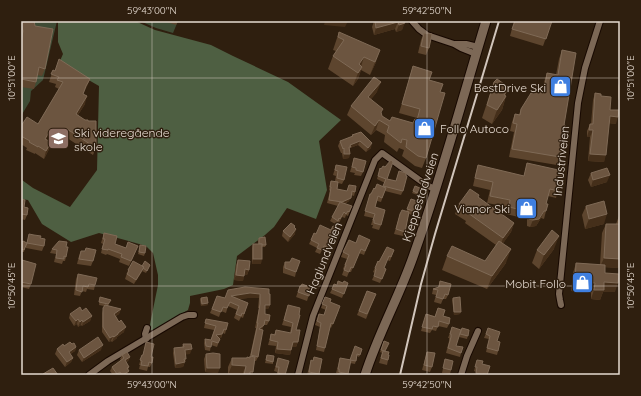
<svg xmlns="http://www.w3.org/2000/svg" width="641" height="396" font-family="Quicksand,sans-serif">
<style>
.green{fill:#3f4c35}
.forest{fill:#4e5f42}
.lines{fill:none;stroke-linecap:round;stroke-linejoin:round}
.street-casing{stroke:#170800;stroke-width:8}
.secondary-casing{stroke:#170800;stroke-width:11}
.street{stroke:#7c6856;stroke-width:6}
.secondary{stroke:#7c6856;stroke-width:9}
.rail{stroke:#d1c5bb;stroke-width:2}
.wall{fill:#5d452e}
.shaded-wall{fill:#452f1a}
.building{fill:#6c5540;stroke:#7f6a56}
.ticks{fill:none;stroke:#e6dbd1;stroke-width:1;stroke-opacity:0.45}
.labels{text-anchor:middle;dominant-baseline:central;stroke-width:3;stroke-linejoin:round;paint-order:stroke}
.poi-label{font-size:12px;fill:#e6dbd1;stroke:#2f1f0f;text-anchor:end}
.street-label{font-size:12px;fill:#e6dbd1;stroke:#2f1f0f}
.neatline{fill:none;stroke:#e6dbd1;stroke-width:1.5}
.ticks-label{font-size:10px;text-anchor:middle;fill:#e6dbd1}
</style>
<rect width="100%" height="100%" fill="#2f1f0f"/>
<g class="green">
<polygon points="21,21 57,21 43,80 31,91 30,101 21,116"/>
<polygon points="140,21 178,21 173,33 156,28"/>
</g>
<polygon class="forest" points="58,21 135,21 155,30 211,45 233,56 288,82 341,120 319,141 327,190 316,219 287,208 274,227 265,235 237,256 233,285 224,289 190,296 190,303 188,310 153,331 149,329 158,285 158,275 153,253 146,246 125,240 99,233 71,242 42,224 28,200 21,199 21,182 22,180 33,188 70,207 97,170 99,86 59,63 63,54 58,42"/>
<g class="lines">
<defs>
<g id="street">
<polyline points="412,21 419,29 427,35 454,44 461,48 476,54"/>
<polyline points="455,44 466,44 478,47"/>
<polyline points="561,305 560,300 559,294 578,103 585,68 600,21"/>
<polyline points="146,339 145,334 147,328"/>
<polyline points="89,375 108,361 182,317 188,315 194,315"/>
<polyline points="298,375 313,316 375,160 382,153 425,184 436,190"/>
<polyline points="461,375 467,356 478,331"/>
</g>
<path id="secondary" d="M365,375C378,334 399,297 413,257C441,179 462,100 486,21"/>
</defs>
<use href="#street" class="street-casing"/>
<use href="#secondary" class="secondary-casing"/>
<use href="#street" class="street"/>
<use href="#secondary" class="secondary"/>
<polyline class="rail" points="400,375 421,284 435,234 499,21"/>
</g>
<g class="wall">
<polygon points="21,21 35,21 34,21 45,69 42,76 37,75 36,82 34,89 21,87"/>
<polygon points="167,21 178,21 176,25 167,22"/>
<polygon points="374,21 404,21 402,30 396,32 395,29 374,35 372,27"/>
<polygon points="514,21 552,21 543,46 510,36"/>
<polygon points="339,32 376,62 370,75 361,70 358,79 353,86 328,69 333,56 336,51 333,50"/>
<polygon points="424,33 429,48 426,55 418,53 421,40"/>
<polygon points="562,50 564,125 560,157 557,165 509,157 514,132 510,131 512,122 515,114 519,115 521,109 534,93 535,90 543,91 544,82 547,73 556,75 559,59"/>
<polygon points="413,66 429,80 440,92 426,158 422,168 415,166 402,156 404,150 399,148 397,152 384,142 385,135 376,130 371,135 347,115 351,106 377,92 371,99 381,113 382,116 390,121 413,123 417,120 417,118 399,113 410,76"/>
<polygon points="53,70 90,79 87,86 83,94 85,104 78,115 96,148 93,155 64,136 61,143 48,136 46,139 51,142 49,149 44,159 35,153 35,154 26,150 27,148 21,144 21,126 38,124 59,89 55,87 56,84 49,82"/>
<polygon points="620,81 620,100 618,100 618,86"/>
<polygon points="494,82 507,86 506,90 507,91 505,96 506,96 502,110 492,124 482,118"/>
<polygon points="595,93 601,96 610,110 616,124 609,123 604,162 588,161 590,137 587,137 587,131 590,124 591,124 593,100"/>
<polygon points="352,135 371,148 366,152 358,145 350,148 349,158 343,159 342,153 341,153 338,146 340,141 352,137"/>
<polygon points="354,158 363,172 361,176 354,175 355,173 350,172"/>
<polygon points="527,163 558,191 556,198 548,196 546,204 546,211 544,219 541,218 536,226 530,227 527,226 527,219 506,214 508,207 487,203 490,190 473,186 476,172 478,165 524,176"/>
<polygon points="336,165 344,180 342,184 338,183 337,189 347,191 349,185 355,192 354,196 351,195 349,201 345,204 352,206 348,216 346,215 345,218 342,217 339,223 338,222 337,225 330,221 338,206 327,203 330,191 329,190 330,184 331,181 335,181 336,176 333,175"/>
<polygon points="380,168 387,179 396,181 399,171 403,191 401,195 385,191 381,202 377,201 375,207 381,225 379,230 372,228 373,225 371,225 373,218 364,216 370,194 371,194 375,189 383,187 385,183 377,179"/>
<polygon points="591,173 607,182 591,187 588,180"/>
<polygon points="420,188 417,195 412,193 413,191"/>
<polygon points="479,195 478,197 514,223 511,232 503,243 506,263 487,289 442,270 447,256 485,261 496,245 465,223 466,221 455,214 459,204"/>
<polygon points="21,199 27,215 25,220 21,219"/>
<polygon points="411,199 420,202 415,216 409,214 403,236 394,234 400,214 406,212"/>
<polygon points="586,206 604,224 585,229 582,215"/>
<polygon points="619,216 620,216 620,264 618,268 605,267 605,273 615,292 603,292 600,300 591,299 591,293 571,291 573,273 576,263 600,265 602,233 606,224 616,224"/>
<polygon points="294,227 295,234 288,242 282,236 283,231"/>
<polygon points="338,228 329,253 322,250 320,254 315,252 317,248 309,244 311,240 316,234"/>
<polygon points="104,233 115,244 136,251 129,266 119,262 120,259 107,254 106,255 101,253 103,244 101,243"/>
<polygon points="29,234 40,238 44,246 42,251 26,248 26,244 24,252 21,252 21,242 27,243"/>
<polygon points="259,238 266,245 265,247 262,247 261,264 252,264 252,248 253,244 258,244 258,240"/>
<polygon points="370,240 364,255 359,253 351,272 349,272 347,277 342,275 344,269 343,269 347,259 341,257 343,252 356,243"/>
<polygon points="140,245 145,253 144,256 138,254"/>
<polygon points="66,247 66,257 65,261 63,261 62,264 54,262 56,254 50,253 52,249"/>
<polygon points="86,248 93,261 91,266 77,264 79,256 81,251 83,252 85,251"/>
<polygon points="554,249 539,269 532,263 537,250"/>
<polygon points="394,250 390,261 387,260 384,268 386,269 380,283 372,280 375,273 373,272 378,261 379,262"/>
<polygon points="22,260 31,284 29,289 21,287 21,265"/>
<polygon points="238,260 249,270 247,275 244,274 243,281 234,280 236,265"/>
<polygon points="285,262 296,272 295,277 283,273 283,267"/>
<polygon points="150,265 146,273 142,271 134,284 125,279 128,270 142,266"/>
<polygon points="78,274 95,285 94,290 87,289 86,292 82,291 80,296 74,295 76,279"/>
<polygon points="440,281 448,295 446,299 443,299 441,304 434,302 436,295 432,294 433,289 438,287"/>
<polygon points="343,283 348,283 342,298 330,293 332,289 337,285"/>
<polygon points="300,286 310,291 307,301 296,297"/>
<polygon points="367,291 376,294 366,319 357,315"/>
<polygon points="269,294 270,305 268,309 265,309 265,314 269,321 267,325 264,325 262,329 258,357 256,361 255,361 252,375 228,375 228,367 232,358 249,358 250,356 256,328 255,328 259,308 258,308 259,298 248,298 238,299 248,303 243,318 241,317 239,321 234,318 237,310 228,306 226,313 221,311 219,317 210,313 217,296 225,298"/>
<polygon points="100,297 111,300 108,306 121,309 119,314 116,316 124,332 117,337 117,338 112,342 111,341 109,342 102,332 102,313 104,306 99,305"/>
<polygon points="325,297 330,302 339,310 331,328 330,327 324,352 316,350 320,327 315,325 319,314 324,315 326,310 321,308"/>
<polygon points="201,298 208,305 201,306 200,300"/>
<polygon points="453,298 460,314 454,315 452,300"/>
<polygon points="288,305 296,330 298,342 296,347 292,347 290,355 275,353 276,346 268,345 271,334 274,335 276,330 290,333 291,327 282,325"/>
<polygon points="438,308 443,316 449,324 447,328 438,326 436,331 432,330 430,333 421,331 426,314 435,316"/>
<polygon points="82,311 92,316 90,321 82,326 81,325 78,327 77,324 74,326 69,318 70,314"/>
<polygon points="206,319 226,330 225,334 223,333 221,338 219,338 220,339 217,347 211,345 210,351 205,350 204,343 205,339 211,340 214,330 204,328"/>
<polygon points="452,327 456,346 461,353 460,357 446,353 449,341 449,338 448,338"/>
<polygon points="462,328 469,330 467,339 459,337"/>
<polygon points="488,328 497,341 498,351 497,355 486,352 489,339 484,338"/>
<polygon points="384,341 385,351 388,355 388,360 387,365 379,363 382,353 380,352"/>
<polygon points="146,342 151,357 152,363 150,367 148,367 147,371 139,369 140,365 139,365 142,355 143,355"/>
<polygon points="72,344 76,347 75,351 70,354 73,358 71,362 65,367 55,354 57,349 64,346"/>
<polygon points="183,344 190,354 186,354 186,359 183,367 175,368 173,353 174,348 182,347"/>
<polygon points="362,349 359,357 357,356 355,364 350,363 347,375 337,375 338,374 336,373 340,358 350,360"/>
<polygon points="79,350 101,350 82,362 77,355"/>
<polygon points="427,352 432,367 430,372 422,370"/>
<polygon points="206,354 218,373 205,372 204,359"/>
<polygon points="122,355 130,357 128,361 126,362 129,367 128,370 127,375 113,375 110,371 112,367 121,360 120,359"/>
<polygon points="267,355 273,362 273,364 265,363"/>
<polygon points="314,357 322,359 319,375 307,375 311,360 313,361"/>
<polygon points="278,358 285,375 277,375 277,372 274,371"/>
<polygon points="445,359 451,370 450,374 442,373"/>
<polygon points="477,360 482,364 487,375 475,375 476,372 474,371"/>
</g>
<g class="shaded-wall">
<polygon points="325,21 348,21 345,27 324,25"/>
<polygon points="398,22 395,29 374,35 376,28"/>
<polygon points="405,23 402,30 396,32 399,25"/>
<polygon points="380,50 376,62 370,75 375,62"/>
<polygon points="364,57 360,70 359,64"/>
<polygon points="362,67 358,79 353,86 358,73"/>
<polygon points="90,79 87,86 83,93 86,86"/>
<polygon points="381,82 377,92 365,106 368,97"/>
<polygon points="507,91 503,101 506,96 502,110 492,124 497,110 504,95"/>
<polygon points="620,94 620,100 618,100"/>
<polygon points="87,96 85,104 74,121 76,114"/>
<polygon points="610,116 618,117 616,124 607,123"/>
<polygon points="379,120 376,130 371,135 375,126"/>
<polygon points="51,129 48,136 42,146 45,139"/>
<polygon points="67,129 61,143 63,135"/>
<polygon points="589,130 593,130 590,137 587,137"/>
<polygon points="360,141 358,145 350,148 349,151 350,145"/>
<polygon points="51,142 49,149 44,159 46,151"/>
<polygon points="372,143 371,148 366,152 368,148"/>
<polygon points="344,154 350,154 349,158 343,159"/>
<polygon points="590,154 606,155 604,162 588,161"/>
<polygon points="610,175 607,182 591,187 593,180"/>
<polygon points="351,198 349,201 340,206 341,203"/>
<polygon points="544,211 541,218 536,226 530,227 533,220"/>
<polygon points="607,214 604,224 585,229 589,219"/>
<polygon points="514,223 511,232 500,248 503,238"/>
<polygon points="296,229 295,234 288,242 290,237"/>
<polygon points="559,236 554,249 539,269 544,255"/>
<polygon points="511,249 506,263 487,289 492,276"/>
<polygon points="604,258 620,259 620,264 618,268 600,267"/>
<polygon points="253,259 262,259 261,264 252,264"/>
<polygon points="144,267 142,272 134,284 136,280"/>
<polygon points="245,269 249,270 247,275 243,274"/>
<polygon points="236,275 244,276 243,281 234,280"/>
<polygon points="575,282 595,283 591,293 571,291"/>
<polygon points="604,282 618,283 615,292 603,292 600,300 591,299 594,290"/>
<polygon points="250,293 260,294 259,298 248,298 229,300 231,296"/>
<polygon points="208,303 208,305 201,306 202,304"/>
<polygon points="265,305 270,305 268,309 264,309"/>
<polygon points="121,309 119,314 112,318 114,314"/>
<polygon points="454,312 461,312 460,314 454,315"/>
<polygon points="92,316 90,321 82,326 83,322"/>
<polygon points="78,319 77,324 74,326 76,321"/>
<polygon points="82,320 81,325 78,327 80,322"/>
<polygon points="264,325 262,329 259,329"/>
<polygon points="126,327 124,332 117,337 117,338 112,342 114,337 118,333"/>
<polygon points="222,334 221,338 214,339 216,335"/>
<polygon points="113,336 111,341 109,342 110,338"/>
<polygon points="293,342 298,342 296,347 291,347"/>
<polygon points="103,345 101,350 82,362 84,358"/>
<polygon points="76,347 75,351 67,357 69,352"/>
<polygon points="192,349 190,354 184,355 185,350"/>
<polygon points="277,349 291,350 290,355 275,353"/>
<polygon points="130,357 128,361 123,364 125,360"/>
<polygon points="73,358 71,362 65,367 67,362"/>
<polygon points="184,359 186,359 183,367 175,368 176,364"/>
<polygon points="232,365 246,366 242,375 228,375"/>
<polygon points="207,368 220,368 218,373 205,372"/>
<polygon points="129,371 127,375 123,375"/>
<polygon points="250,372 253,372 252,375 249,375"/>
</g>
<g class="building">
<polygon points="26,21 34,21 35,26 53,29 45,69 39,67 36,82 21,79 21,41 23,31 21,23"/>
<polygon points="375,21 404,21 405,23 399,25 398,22 376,28"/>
<polygon points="515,21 552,21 546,39 512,29"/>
<polygon points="339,32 380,50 375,62 364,57 359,64 362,67 358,73 333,56 344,40 338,37"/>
<polygon points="424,33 432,34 429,48 421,46"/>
<polygon points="562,50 576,53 564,125 565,125 560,157 512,149 517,124 513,123 515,114 520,115 521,109 531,93 535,93 535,90 544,91 547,73 558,75"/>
<polygon points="59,59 90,79 86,86 83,94 87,96 76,114 85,120 88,120 88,121 96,121 96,148 67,129 63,135 51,129 45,139 51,142 46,151 38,146 38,147 29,142 30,141 21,136 21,129 22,128 21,127 21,126 27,117 38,124 63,82 57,80 59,77 51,74 53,70 55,71"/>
<polygon points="413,66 432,72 429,80 443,84 440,92 445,93 426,158 418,156 406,147 407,140 402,139 401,143 387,132 389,126 379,120 375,126 351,106 374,77 381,82 368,97 383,109 381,112 382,116 390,121 392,117 413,123 415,119 417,120 420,109 402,104"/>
<polygon points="497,79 507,86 505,89 507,91 504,95 506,96 497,110 487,105 494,82"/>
<polygon points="595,93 601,94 601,96 611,97 610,110 619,110 618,117 610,116 606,155 590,154 593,130 589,130 590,124 593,124"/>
<polygon points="361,132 372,143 368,148 360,141 350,145 351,147 349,147 350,154 344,154 344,148 343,149 340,141 353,136 352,135"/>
<polygon points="354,158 366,161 363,172 356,170 356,168 352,167"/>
<polygon points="391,160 393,162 387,179 396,181 399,171 406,173 406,176 407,176 403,191 383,186 386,179 378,176 380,168 381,169 383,166 385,167"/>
<polygon points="527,163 563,171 558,191 550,189 546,204 548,204 546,211 544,211 539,219 533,220 529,219 530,212 509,207 510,200 490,196 493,182 475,178 478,165 524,176"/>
<polygon points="336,165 347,167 344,180 337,178 338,171 335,170"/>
<polygon points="607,168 610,175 593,180 591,173"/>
<polygon points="331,181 338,182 337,189 347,191 349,185 356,186 355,192 352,191 351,198 342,202 329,200 331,187 330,187"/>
<polygon points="377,184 386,188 382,198 378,196 375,207 385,210 381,225 374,223 374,220 373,220 375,214 365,211 370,194 371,194 374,188 375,189"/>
<polygon points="415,186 420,188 417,193 413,191"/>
<polygon points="470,189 479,195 478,197 514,223 503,238 468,213 469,212 459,204"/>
<polygon points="21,199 25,200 24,207 28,208 27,215 22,214 21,216"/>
<polygon points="411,199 420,202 417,212 407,209"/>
<polygon points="604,201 607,214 589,219 586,206"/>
<polygon points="340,202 352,206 349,212 348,211 346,214 344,212 340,219 339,218 338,221 332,217"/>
<polygon points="402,210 409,212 405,232 396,229 400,214"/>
<polygon points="291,223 295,226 294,227 296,229 290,237 283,231"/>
<polygon points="606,224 620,224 620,259 604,258"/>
<polygon points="320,225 331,230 333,226 338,228 330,248 324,246 322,250 317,248 319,244 311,240 314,233 316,234"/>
<polygon points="552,230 559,236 544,255 537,250"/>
<polygon points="104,233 117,236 115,244 126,248 128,242 138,246 131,261 121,257 122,254 108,249 108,250 102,249 105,239 103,239"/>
<polygon points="29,234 34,235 41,236 40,238 45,239 44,246 27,243"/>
<polygon points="359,235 370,240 365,251 361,249 353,268 351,267 349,272 344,270 346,265 345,265 349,255 343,252 349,240 356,243"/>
<polygon points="265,237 266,245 262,245 262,244 259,244 259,238"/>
<polygon points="23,241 27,243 24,250 21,249 21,242 22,242"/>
<polygon points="59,241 67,242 66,247 68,247 66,257 64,256 64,259 56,258 57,250 52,249"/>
<polygon points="499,241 511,249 492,276 447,256 452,246 485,261"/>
<rect x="253" y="244" width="9" height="15"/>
<polygon points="140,245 146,246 145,253 139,252"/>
<polygon points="387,247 394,250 391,257 389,256 384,268 386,269 382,279 374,276 376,269 375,268 378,261 379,262"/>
<polygon points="86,248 96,250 93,261 79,259 81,251 85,251"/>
<polygon points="292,258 300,261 296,272 285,268 285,262 290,262"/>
<polygon points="22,260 36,264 31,284 21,282 21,266"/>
<polygon points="238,260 250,261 249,270 245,269 244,276 236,275"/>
<polygon points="133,261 144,267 136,280 127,274 129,271 128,270"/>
<polygon points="145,261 150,265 147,271 143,268 144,267 142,266"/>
<polygon points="576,263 605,265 605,273 619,274 618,283 604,282 604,290 594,290 595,283 575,282"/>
<polygon points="78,274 97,278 95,285 89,284 88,287 83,286 82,292 76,290"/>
<polygon points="338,281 343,283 344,281 348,283 344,294 332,289 334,284 337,285"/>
<polygon points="440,281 451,284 448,295 445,294 443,299 436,297 438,290 433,289 439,287"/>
<polygon points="302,284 310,287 308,291 310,291 309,296 298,292 300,286 301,286"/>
<polygon points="245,287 269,289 269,294 270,294 270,305 265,305 265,314 270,315 269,321 265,320 264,325 259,329 263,330 258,357 251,355 258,323 257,323 260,304 260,294 250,293 231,296 248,303 244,314 242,313 241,316 236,314 239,306 230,302 227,308 223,307 221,312 212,309 217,296 225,298 228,290"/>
<polygon points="367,291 376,294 367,314 359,311"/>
<polygon points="100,297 111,300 108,304 99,302"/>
<polygon points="207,297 208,303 202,304 201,298"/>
<polygon points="325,297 331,299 330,302 340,306 333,324 331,323 325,348 317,346 321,323 317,321 319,314 324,315 327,306 322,304"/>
<polygon points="460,297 461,312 454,312 453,298"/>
<polygon points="105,305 121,309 114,314 119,322 121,320 126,327 118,333 118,334 114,337 113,336 110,338 103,327 103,308"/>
<polygon points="288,305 300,308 299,315 300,315 296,330 300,330 298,342 293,342 291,350 277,349 278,342 270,340 271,334 275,335 276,330 291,333 293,323 284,320"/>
<polygon points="80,307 82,311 86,308 92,316 83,322 82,320 80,322 78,319 76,321 70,314"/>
<polygon points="438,308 445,310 443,316 450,318 449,324 439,321 438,327 433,326 432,329 422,327 426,314 435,317"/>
<polygon points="206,319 228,323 226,330 224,329 222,334 216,335 220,339 218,343 212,341 211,347 206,346 205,339 211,340 216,326 205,323"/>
<polygon points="452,327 461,330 456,346 463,347 461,353 448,348 451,337 451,334 450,334"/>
<polygon points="462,328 469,330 468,336 460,334"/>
<polygon points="488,328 500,332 497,341 500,342 498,351 487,348 490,336 486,334"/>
<polygon points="98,337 103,345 84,358 79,350"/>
<polygon points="384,341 389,343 385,351 381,350"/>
<polygon points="70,342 72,344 74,343 76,347 69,352 73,358 67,362 57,349 63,344 64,346"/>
<polygon points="146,342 154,344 151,357 153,357 152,363 149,362 148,366 141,365 142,361 140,360 142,355 143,355"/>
<polygon points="183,344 191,344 192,349 185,350 186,359 184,359 185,362 176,364 174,348 184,347"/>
<polygon points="355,346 362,349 360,355 357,354 356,361 350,360"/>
<polygon points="383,351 389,352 388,355 389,355 388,360 381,358"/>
<polygon points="127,352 130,357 125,360 129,367 127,368 129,371 123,375 122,375 120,372 117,374 112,367 124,358 122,355"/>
<polygon points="427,352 435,353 432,367 424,365"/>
<polygon points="213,353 220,354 220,368 207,368 206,354"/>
<polygon points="267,355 274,356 273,362 266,360"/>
<polygon points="250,356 255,357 253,372 250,372 250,375 244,375 246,366 232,365 232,358 247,358 247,357 250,358"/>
<polygon points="314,357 322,359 319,374 309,372 311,360 313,361"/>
<polygon points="278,358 289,361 285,375 278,373 279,367 276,367"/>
<polygon points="340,358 351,360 348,374 339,372 339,369 338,369"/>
<polygon points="445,359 453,361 451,370 443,368"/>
<polygon points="477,360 483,361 482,364 490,366 487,375 483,374 483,375 476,373 477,367 475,367"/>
<polygon points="53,368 58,375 44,375 43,374"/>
</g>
<path class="ticks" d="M152,21V375M427,21V375M21,78H620M21,286H620"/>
<defs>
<symbol id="shop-square" viewBox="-11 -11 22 22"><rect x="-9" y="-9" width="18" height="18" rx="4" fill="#3f7fe0" stroke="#2f1f0f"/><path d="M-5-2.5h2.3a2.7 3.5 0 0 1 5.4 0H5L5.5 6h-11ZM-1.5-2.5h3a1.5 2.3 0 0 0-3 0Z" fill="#fff"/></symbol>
<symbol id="school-square" viewBox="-11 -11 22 22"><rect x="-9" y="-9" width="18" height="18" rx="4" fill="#8d6e63" stroke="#2f1f0f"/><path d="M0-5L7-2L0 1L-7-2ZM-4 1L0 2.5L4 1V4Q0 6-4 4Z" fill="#fff"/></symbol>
</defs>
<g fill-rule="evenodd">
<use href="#shop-square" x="548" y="74" width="25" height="25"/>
<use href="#shop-square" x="412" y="116" width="25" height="25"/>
<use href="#school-square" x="46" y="126" width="25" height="25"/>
<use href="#shop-square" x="514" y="196" width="25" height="25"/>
<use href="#shop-square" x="570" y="270" width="25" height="25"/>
</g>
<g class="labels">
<g class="poi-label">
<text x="546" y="87">BestDrive Ski</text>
<text x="440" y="128" text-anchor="start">Follo Autoco</text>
<text x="74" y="132" text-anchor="start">Ski videregående<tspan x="74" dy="14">skole</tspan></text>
<text x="510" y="208">Vianor Ski</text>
<text x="566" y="283">Mobit Follo</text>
</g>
<g class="street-label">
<text transform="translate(561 161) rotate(-84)">Industriveien</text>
<text transform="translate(420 197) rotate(-72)">Kjeppestadveien</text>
<text transform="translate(324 258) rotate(-68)">Haglundveien</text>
</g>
</g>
<rect width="641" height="396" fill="none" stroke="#2f1f0f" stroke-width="44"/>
<rect x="22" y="22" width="597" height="352" class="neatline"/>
<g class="ticks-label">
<text x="152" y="14">59°43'00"N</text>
<text x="427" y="14">59°42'50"N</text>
<text transform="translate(630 78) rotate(-90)" y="4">10°51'00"E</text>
<text transform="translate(11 78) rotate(-90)" y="4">10°51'00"E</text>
<text transform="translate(630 286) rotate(-90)" y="4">10°50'45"E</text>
<text transform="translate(11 286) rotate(-90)" y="4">10°50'45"E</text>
<text x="152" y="388">59°43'00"N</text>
<text x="427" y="388">59°42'50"N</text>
</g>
</svg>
